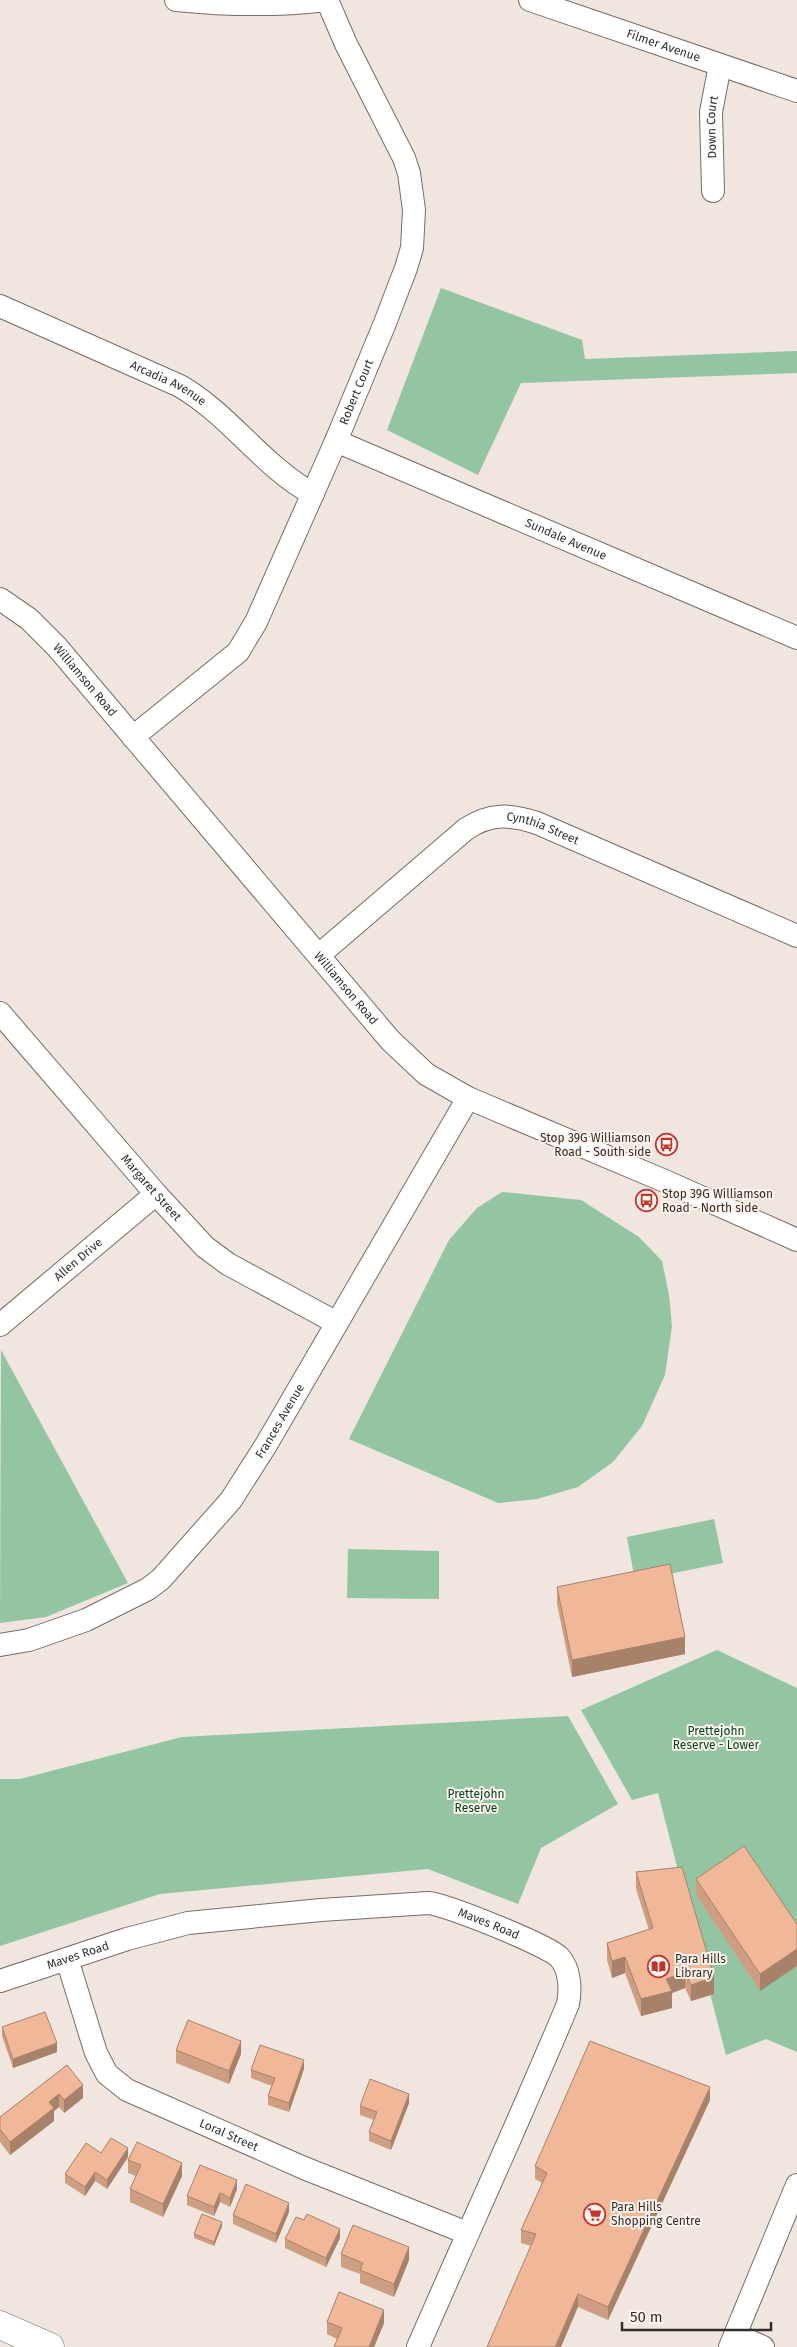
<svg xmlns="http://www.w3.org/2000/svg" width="797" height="2347" font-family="'Fira Sans',sans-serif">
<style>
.green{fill:#93c5a2}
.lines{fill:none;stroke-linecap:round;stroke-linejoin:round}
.minor-casing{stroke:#766d67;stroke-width:24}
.secondary-casing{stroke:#766d67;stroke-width:29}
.minor{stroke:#fff;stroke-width:22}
.secondary{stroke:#fff;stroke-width:28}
.wall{fill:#ce9e83}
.shaded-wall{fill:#a8816a}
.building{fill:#f0b898;stroke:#a8816a}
.labels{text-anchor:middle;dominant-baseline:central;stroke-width:4;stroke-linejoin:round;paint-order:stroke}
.street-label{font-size:12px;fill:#332e2c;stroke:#fef2ec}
.poi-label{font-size:12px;fill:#332e2c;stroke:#fef2ec;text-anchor:start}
.park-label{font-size:12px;fill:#024623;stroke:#fef2ec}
</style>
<rect width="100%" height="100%" fill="#f0e5df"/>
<g class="green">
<polygon points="441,288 582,340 585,359 797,351 797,373 521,383 478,475 387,430"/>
<polygon points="502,1192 581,1200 639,1237 662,1261 669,1295 672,1326 665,1375 642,1426 613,1462 578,1487 537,1499 498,1503 349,1439 449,1240 477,1208"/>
<polygon points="1,1350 128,1583 46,1617 0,1623"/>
<polygon points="714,1519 723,1563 635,1581 627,1537"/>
<polygon points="348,1549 439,1551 439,1599 347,1598"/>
<polygon points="717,1650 797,1688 797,2052 766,2039 726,2055 658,1793 632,1800 581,1710"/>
<polygon points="568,1716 618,1804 541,1848 518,1904 428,1869 160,1894 0,1946 0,1779 20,1779 182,1737"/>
</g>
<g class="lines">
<defs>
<g id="minor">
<path d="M176,0C226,5 277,6 327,0"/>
<path id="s1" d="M530,0L797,91"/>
<path id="s2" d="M713,191L711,112L720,65"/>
<path id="s3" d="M0,306L180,386C230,415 262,466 313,494"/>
<path id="s4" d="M336,441L797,638"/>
<path id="s5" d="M0,599L29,619L57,647L390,1040L426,1074L468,1098L667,1182L797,1240"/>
<path id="s6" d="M133,737L238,652L256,622L336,441L385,323L406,268L412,248L414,210L409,173L404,158L346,44L327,0"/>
<path id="s7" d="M319,955L466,829C490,813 510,814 537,823L797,936"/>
<path id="s8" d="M0,1013L156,1194L205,1247L228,1264L337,1323"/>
<path id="s9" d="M0,1325L156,1194"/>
<path id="s10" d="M0,1645L29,1640L86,1620L148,1589L161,1579L231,1500L266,1445L468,1098"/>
<path id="s11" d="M67,1959L96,2053L107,2074L127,2090L304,2168L467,2233"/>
<path id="s12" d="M0,1981L127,1939L188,1923L321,1910L428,1903C445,1904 547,1945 559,1957C570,1969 571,1988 568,2004C520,2119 468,2232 418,2347"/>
<polyline points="736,2335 763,2347"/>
<polyline points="730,2347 797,2185"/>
</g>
<polyline id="secondary" points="0,2325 50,2347"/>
</defs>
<use href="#minor" class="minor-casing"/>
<use href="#secondary" class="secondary-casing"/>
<use href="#minor" class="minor"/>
<use href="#secondary" class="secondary"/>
</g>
<g class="wall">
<polygon points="557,1587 685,1654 572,1677 557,1604"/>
<polygon points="636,1872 714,1994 691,2001 685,1988 672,1993 672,2008 641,2016 625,1973 612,1978 607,1960 607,1943 649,1930 636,1889"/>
<polygon points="696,1879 797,1924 760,1991 696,1895"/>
<polygon points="2,2027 57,2052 13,2068 2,2036"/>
<polygon points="176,2050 241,2054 229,2084 176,2063"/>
<polygon points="67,2065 83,2098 64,2113 59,2107 54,2111 54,2121 10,2155 0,2142 0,2117"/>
<polygon points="304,2069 289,2112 268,2105 268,2096 272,2086 251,2078 251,2070"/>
<polygon points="710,2100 608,2320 578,2307 531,2246 521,2243 521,2230 542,2183 535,2179 535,2166"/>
<polygon points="409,2103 391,2150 369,2141 369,2132 374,2120 360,2115 360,2106"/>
<polygon points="101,2153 128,2157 107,2189 95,2181 85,2196 65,2183 65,2174"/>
<polygon points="128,2160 182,2176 163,2217 130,2202 130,2189 136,2176 128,2173"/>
<polygon points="237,2189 230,2207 220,2202 214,2216 187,2205 187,2196"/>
<polygon points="289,2212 276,2243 233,2224 233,2215"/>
<polygon points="222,2226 214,2246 194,2238 194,2234"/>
<polygon points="340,2238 326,2267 285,2248 285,2239"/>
<polygon points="341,2254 409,2260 394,2297 360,2283 360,2274 341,2267"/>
<polygon points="327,2322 384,2323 374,2347 334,2347 337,2339 327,2334"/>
</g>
<g class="shaded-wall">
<polygon points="685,1637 685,1654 572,1677 572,1660"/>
<polygon points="797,1949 797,1966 760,1991 760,1974"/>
<polygon points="625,1957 625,1973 612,1978 612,1961"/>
<polygon points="685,1972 685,1988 672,1993 672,2008 641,2016 641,1999 666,1979"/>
<polygon points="714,1977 714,1994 691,2001 691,1985"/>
<polygon points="241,2041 241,2054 229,2084 229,2071"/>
<polygon points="57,2043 57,2052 13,2068 13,2059"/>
<polygon points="304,2060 304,2069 289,2112 289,2103"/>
<polygon points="83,2085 83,2098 64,2113 64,2100"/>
<polygon points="710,2087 710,2100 608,2320 608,2307"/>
<polygon points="59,2094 59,2107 54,2111 54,2121 10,2155 10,2142 49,2102"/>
<polygon points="409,2094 409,2103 391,2150 391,2141"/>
<polygon points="128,2148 128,2157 107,2189 107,2180"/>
<polygon points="182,2163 182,2176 163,2217 163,2204"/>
<polygon points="95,2172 95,2181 85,2196 85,2187"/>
<polygon points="237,2180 237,2189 230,2207 230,2198"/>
<polygon points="220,2193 220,2202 214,2216 214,2207"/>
<polygon points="289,2203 289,2212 276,2243 276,2234"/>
<polygon points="222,2222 222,2226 214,2246 214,2242"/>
<polygon points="340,2229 340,2238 326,2267 326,2258"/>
<polygon points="409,2247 409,2260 394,2297 394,2284"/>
<polygon points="578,2294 578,2307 561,2347 555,2347"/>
<polygon points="384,2310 384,2323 374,2347 369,2347"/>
</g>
<g class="building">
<polygon points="670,1564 685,1637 572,1660 557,1587"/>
<polygon points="744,1846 797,1924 797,1949 760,1974 696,1879"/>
<polygon points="682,1867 714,1977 691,1985 685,1972 666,1979 672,1991 641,1999 625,1957 612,1961 607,1943 653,1928 636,1872"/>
<polygon points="45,2012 57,2043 13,2059 2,2027"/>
<polygon points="188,2020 241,2041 229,2071 176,2050"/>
<polygon points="590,2041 710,2087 608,2307 578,2294 555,2347 487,2347 536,2234 521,2230 547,2173 535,2166"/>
<polygon points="260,2045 304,2060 289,2103 268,2096 275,2078 251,2070"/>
<polygon points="67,2065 83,2085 64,2100 59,2094 49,2102 54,2108 10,2142 0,2129 0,2117"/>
<polygon points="370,2079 409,2094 391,2141 369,2132 377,2112 360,2106"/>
<polygon points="111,2138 128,2148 107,2180 95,2172 85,2187 65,2174 86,2143 101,2153"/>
<polygon points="137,2142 182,2163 163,2204 130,2189 141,2165 128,2160"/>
<polygon points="200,2165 237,2180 230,2198 220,2193 214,2207 187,2196"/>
<polygon points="246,2184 289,2203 276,2234 233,2215"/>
<polygon points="202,2214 222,2222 214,2242 194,2234"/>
<polygon points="307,2214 340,2229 326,2258 285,2239 296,2217 304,2220"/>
<polygon points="353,2225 409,2247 394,2284 360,2270 363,2263 341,2254"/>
<polygon points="339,2292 384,2310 369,2347 334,2347 342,2328 327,2322"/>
</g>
<defs>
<symbol id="bus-ring" viewBox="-11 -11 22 22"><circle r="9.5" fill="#fef2ec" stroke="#c1332b" stroke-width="1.5"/><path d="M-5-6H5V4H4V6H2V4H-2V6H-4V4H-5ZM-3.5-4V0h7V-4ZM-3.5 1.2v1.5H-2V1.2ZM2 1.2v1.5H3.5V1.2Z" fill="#c1332b"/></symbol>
<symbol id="library-ring" viewBox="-11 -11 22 22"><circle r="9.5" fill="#fef2ec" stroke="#c1332b" stroke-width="1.5"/><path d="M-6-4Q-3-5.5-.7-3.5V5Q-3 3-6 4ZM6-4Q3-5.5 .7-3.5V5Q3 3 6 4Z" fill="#c1332b"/></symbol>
<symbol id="supermarket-ring" viewBox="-11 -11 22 22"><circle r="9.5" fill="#fef2ec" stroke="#c1332b" stroke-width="1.5"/><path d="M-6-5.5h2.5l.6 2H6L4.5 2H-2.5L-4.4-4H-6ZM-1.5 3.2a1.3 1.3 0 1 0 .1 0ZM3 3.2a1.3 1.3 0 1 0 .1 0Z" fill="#c1332b"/></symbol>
</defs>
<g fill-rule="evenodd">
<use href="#bus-ring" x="654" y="1132" width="25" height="25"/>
<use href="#bus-ring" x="634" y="1188" width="25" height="25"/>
<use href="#library-ring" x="646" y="1954" width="25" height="25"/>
<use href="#supermarket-ring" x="582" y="2202" width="25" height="25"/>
</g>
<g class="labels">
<g class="street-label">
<text stroke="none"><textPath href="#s1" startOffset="141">Filmer Avenue</textPath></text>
<text stroke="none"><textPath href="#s2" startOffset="64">Down Court</textPath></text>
<text stroke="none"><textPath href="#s3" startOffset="185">Arcadia Avenue</textPath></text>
<text stroke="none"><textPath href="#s6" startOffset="421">Robert Court</textPath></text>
<text stroke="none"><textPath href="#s4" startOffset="250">Sundale Avenue</textPath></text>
<text stroke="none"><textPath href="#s5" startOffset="118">Williamson Road</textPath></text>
<text stroke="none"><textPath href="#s7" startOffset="275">Cynthia Street</textPath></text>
<text stroke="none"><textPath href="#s5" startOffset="522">Williamson Road</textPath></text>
<text stroke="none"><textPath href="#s8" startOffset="231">Margaret Street</textPath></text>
<text stroke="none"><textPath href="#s9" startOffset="102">Allen Drive</textPath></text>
<text stroke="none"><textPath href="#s10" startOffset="374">Frances Avenue</textPath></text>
<text stroke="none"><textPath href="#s12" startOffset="502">Maves Road</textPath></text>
<text stroke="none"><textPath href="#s12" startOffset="82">Maves Road</textPath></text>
<text stroke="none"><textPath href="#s11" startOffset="259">Loral Street</textPath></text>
</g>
<g class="poi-label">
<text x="651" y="1138" text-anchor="end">Stop 39G Williamson<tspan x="651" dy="14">Road - South side</tspan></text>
<text x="662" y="1194">Stop 39G Williamson<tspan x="662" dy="14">Road - North side</tspan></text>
<text x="675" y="1959">Para Hills<tspan x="675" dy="14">Library</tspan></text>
<text x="611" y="2207">Para Hills<tspan x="611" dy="14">Shopping Centre</tspan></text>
</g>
<g class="park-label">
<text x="716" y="1731">Prettejohn<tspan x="716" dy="14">Reserve - Lower</tspan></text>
<text x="476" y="1794">Prettejohn<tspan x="476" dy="14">Reserve</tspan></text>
</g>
</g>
<path d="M622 2322v8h149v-8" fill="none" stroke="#332e2c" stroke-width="2.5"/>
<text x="630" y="2322" font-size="15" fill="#332e2c" stroke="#fef2ec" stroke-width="4" paint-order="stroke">50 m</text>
</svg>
